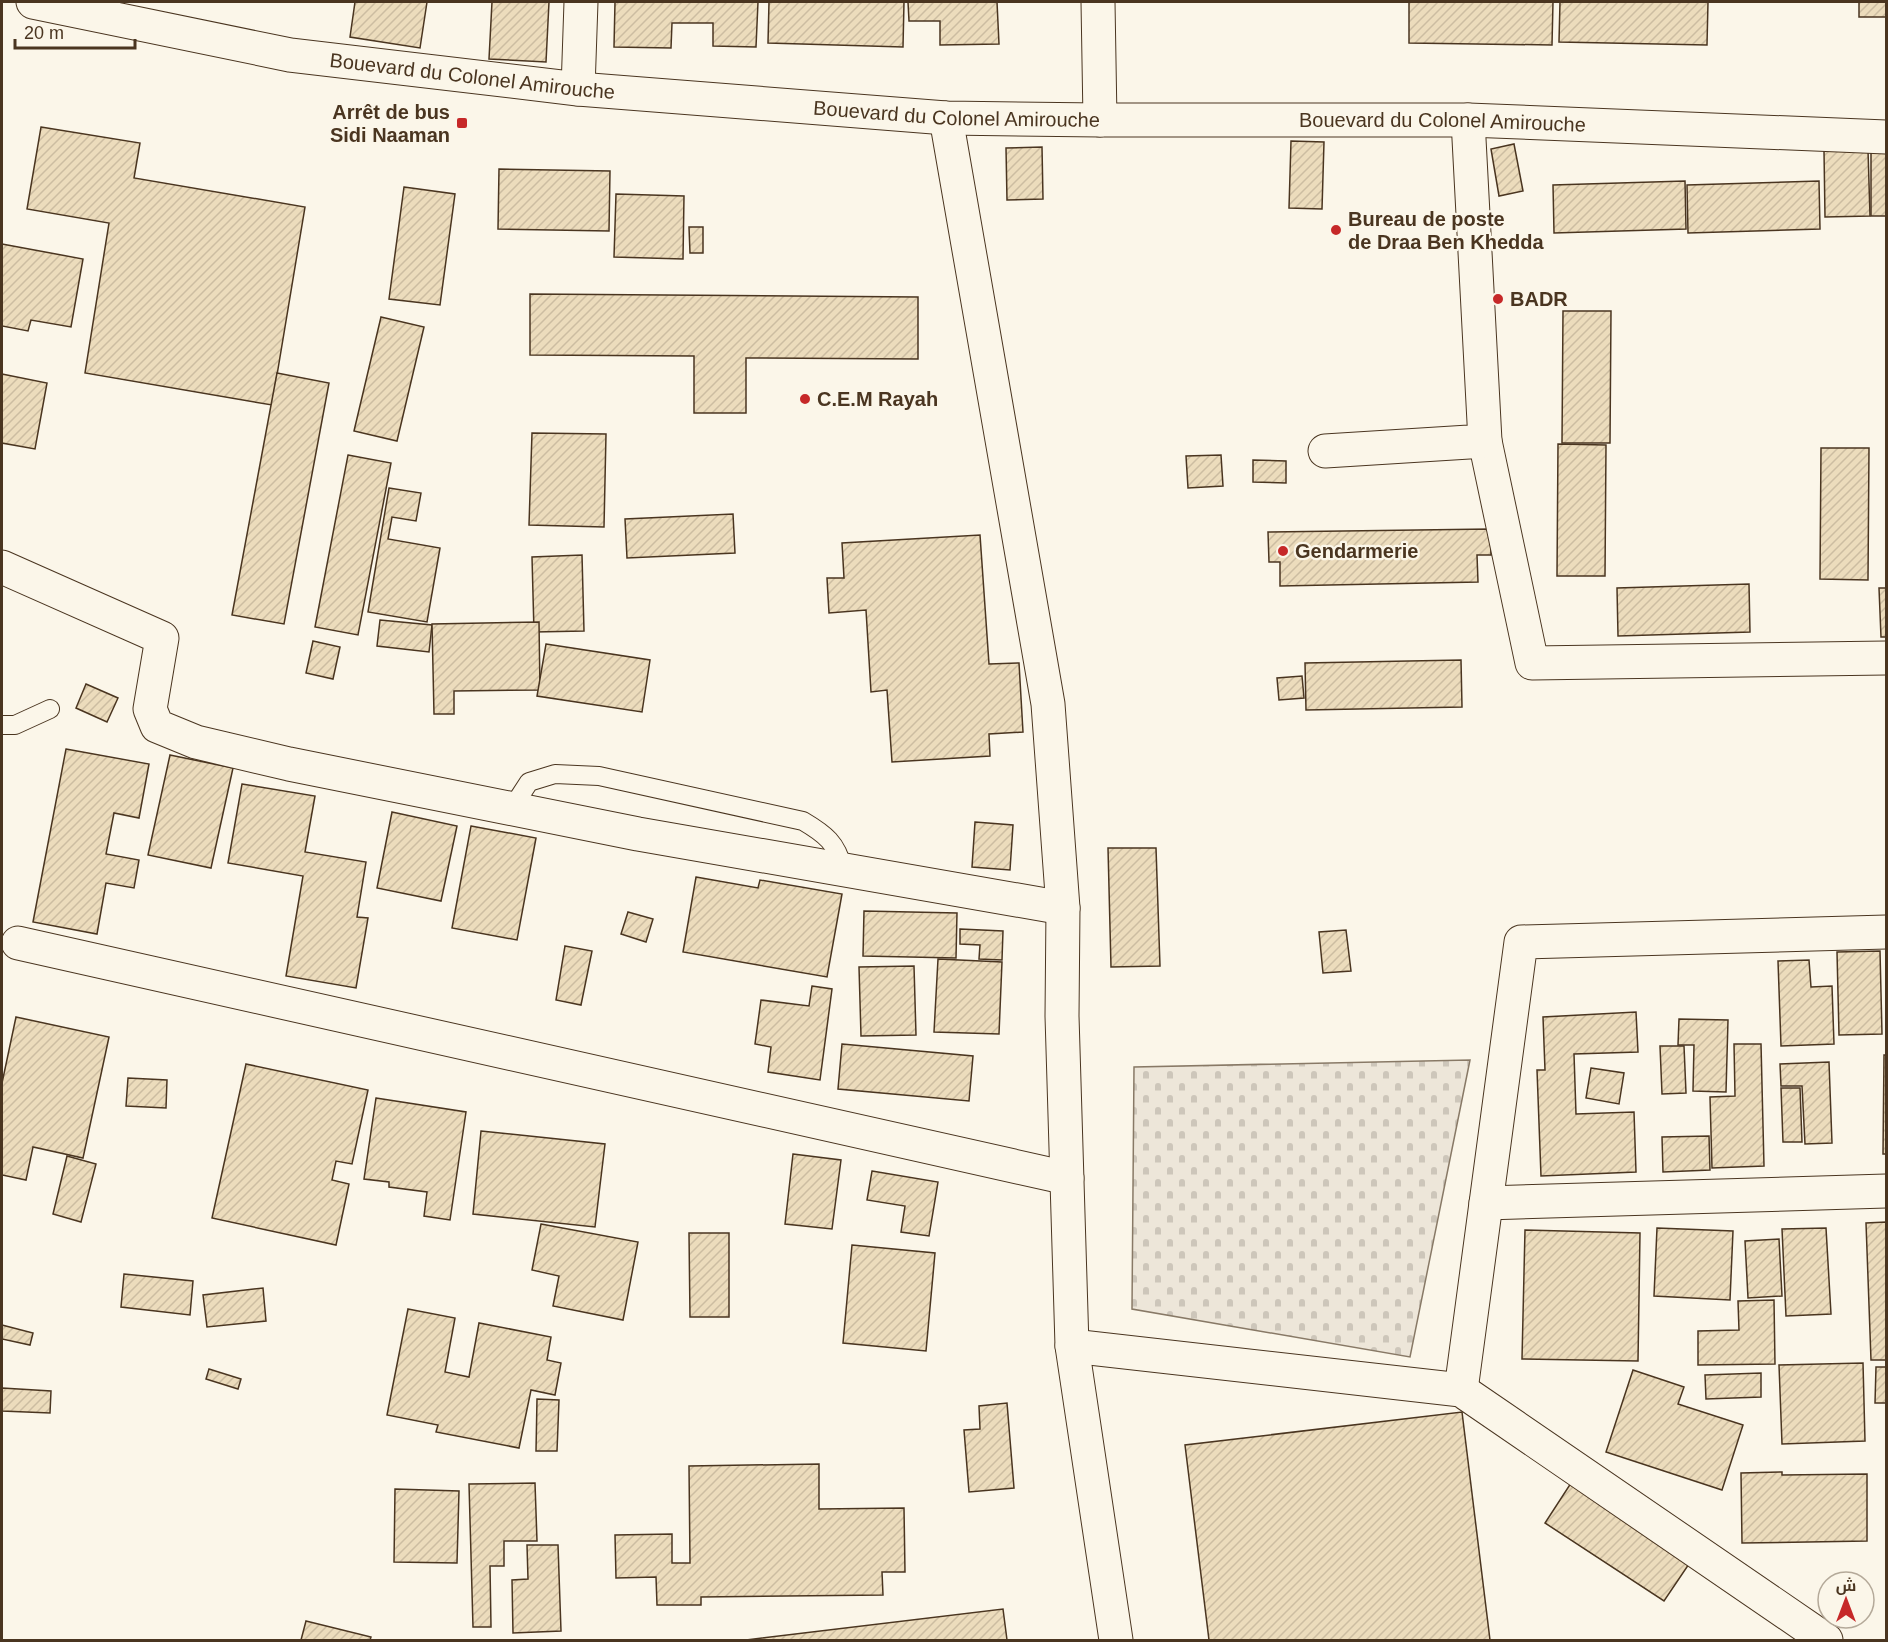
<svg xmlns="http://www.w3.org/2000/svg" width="1888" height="1642" font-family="Arial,Cairo,sans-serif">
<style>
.cemetery{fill:url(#cemetery-stones);stroke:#887966;stroke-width:1.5}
.building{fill:url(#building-hatch);stroke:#4a3520;stroke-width:1.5}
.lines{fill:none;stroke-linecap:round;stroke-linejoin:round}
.lane-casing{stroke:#4a3520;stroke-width:20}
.street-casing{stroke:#4a3520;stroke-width:35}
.primary-casing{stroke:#4a3520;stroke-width:35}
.lane{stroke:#fbf6e9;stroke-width:18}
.street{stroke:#fbf6e9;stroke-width:33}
.primary{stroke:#fbf6e9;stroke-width:33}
.poi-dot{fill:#c62828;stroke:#fbf6e9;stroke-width:2}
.labels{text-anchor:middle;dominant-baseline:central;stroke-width:4.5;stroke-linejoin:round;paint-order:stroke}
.street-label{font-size:20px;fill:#4a3520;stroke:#fbf6e9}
.poi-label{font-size:20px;font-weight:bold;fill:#4a3520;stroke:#fbf6e9;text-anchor:start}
</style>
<defs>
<pattern id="cemetery-stones" width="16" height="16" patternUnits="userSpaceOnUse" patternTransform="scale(1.5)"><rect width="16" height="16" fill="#ede6d9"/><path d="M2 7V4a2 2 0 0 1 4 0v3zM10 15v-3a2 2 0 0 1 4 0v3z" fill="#cdc6ba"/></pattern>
<pattern id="building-hatch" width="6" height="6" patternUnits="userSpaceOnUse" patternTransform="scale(1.5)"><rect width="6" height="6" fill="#ecdcbc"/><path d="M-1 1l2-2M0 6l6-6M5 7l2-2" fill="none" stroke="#ccbda1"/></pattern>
</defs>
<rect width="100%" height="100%" fill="#fbf6e9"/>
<polygon class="cemetery" points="1470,1060 1410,1357 1132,1309 1134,1067"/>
<g class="building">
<polygon points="355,2 427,2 420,48 350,37"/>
<polygon points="492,2 549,2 546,62 489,59"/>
<polygon points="615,2 758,2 756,47 713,46 713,23 672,23 671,48 614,47"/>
<polygon points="769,2 904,2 903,47 768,43"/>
<polygon points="908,2 997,2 999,44 940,45 940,21 909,21"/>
<polygon points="1409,2 1553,2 1552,45 1409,43"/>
<polygon points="1560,2 1708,2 1707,45 1559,42"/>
<rect x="1859" y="2" width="27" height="15"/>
<polygon points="41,127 140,143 134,178 305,207 272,405 85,373 109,223 27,209"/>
<polygon points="1291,141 1324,142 1322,209 1289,208"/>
<polygon points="1514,144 1523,191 1499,196 1491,149"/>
<polygon points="1042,147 1043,199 1007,200 1006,148"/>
<polygon points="1868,150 1870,216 1825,217 1824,151"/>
<rect x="1871" y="150" width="15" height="66"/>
<polygon points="499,169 610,171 609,231 498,229"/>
<polygon points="1685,181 1686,229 1554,233 1553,185"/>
<polygon points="1819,181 1820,229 1688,233 1687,185"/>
<polygon points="404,187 455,194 440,305 389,299"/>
<polygon points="616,194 684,196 683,259 614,257"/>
<polygon points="689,227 703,227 703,253 690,253"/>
<polygon points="2,244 83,259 71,327 31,320 28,331 2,326"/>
<polygon points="530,294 918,297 918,359 746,358 746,413 694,413 694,356 530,355"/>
<polygon points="1563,311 1611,311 1610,443 1562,443"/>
<polygon points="381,317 424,327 397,441 354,431"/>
<polygon points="277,373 329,383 284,624 232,615"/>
<polygon points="2,374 47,383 35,449 2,443"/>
<polygon points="532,433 606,434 604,527 529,525"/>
<polygon points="1558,444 1606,445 1605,576 1557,576"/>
<polygon points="1821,448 1869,448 1868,580 1820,579"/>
<polygon points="348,455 391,463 358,635 315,627"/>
<polygon points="1221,455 1223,486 1188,488 1186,456"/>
<polygon points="1253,460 1286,461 1286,483 1253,482"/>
<polygon points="389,488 421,493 416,521 392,517 388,539 440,548 427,622 368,612"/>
<polygon points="733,514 735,553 627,558 625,519"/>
<polygon points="1490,529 1491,555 1477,555 1478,582 1280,586 1280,562 1269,562 1268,532"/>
<polygon points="980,535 989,664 1019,663 1023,732 989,734 990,756 892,762 887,690 871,692 866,610 829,613 827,578 844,578 842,543"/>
<polygon points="582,555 584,631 534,632 532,557"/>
<polygon points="1749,584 1750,632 1618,636 1617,588"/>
<polygon points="1879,588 1886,588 1886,637 1881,637"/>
<polygon points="380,620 432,625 429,652 377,646"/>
<polygon points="539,622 540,690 454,691 454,714 434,714 432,624"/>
<polygon points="313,641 340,647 333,679 306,673"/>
<polygon points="546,644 650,660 642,712 537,696"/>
<polygon points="1461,660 1462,707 1306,710 1305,663"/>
<polygon points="1302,676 1304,698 1279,700 1277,678"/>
<polygon points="86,684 118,698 107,722 76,708"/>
<polygon points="66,749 149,764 139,818 114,813 106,854 139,860 134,888 106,883 97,934 33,922"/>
<polygon points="170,755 233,768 211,868 148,855"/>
<polygon points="242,784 315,796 305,852 366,862 357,917 368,918 356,988 286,976 303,876 228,863"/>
<polygon points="392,812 457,826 441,901 377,888"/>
<polygon points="975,822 1013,825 1010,870 972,867"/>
<polygon points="471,826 536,838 517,940 452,928"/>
<polygon points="1108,848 1156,848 1160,966 1111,967"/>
<polygon points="696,877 758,888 760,880 842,894 827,977 683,952"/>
<polygon points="864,911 957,913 956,958 863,956"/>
<polygon points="628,912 653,919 646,942 621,934"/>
<polygon points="960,929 1003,931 1002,960 979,959 980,945 960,944"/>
<polygon points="1346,930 1351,971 1323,973 1319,932"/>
<polygon points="565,946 592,951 581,1005 556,1000"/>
<polygon points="1880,951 1882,1034 1839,1035 1837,952"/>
<polygon points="938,959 1002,962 999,1034 934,1032"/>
<polygon points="1809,960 1811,987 1832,986 1834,1044 1781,1046 1778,961"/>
<polygon points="914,966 916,1035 861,1036 859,967"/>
<polygon points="812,986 832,989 820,1080 768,1072 771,1047 755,1044 761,1000 809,1006"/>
<polygon points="1636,1012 1638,1052 1574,1054 1576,1114 1634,1112 1636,1172 1541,1176 1537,1070 1545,1070 1543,1017"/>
<polygon points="16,1017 109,1037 83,1158 33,1147 26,1180 2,1175 2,1083"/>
<polygon points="1679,1019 1728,1020 1726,1092 1693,1091 1694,1045 1678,1045"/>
<polygon points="842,1044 973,1056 969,1101 838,1089"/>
<polygon points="1734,1044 1761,1044 1764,1166 1712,1168 1710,1097 1735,1096"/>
<polygon points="1660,1046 1684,1046 1686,1093 1662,1094"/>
<polygon points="1884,1055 1886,1055 1886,1154 1883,1154"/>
<polygon points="1829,1062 1832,1143 1805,1144 1802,1086 1781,1086 1780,1064"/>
<polygon points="246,1064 368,1090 352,1164 336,1161 332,1180 349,1184 336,1245 212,1218"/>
<polygon points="1591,1068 1624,1073 1619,1104 1586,1098"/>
<polygon points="128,1078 167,1080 166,1108 126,1106"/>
<polygon points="1781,1088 1800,1088 1802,1142 1783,1142"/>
<polygon points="376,1098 466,1112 450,1220 424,1216 427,1192 389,1187 389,1182 364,1179"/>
<polygon points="481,1131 605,1144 595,1227 473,1214"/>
<polygon points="1709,1136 1710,1170 1663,1172 1662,1137"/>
<polygon points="793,1154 841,1160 832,1229 785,1224"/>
<polygon points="67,1156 96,1164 81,1222 53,1214"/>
<polygon points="872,1171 938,1182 929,1236 901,1232 905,1206 867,1200"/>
<polygon points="1886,1222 1886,1360 1871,1360 1866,1223"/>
<polygon points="541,1224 638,1242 623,1320 553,1306 559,1276 532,1270"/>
<polygon points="1657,1228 1733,1231 1730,1300 1654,1296"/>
<polygon points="1826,1228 1831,1314 1786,1316 1782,1229"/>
<polygon points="1525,1230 1640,1233 1638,1361 1522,1359"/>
<polygon points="689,1233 729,1233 729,1317 690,1317"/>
<polygon points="1779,1239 1782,1296 1748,1298 1745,1241"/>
<polygon points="852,1245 935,1253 926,1351 843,1343"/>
<polygon points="124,1274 193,1281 190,1315 121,1307"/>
<polygon points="263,1288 266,1321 207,1327 203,1295"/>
<polygon points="1774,1300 1775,1364 1698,1365 1698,1331 1739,1330 1738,1301"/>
<polygon points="408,1309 455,1318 445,1372 469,1377 479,1323 551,1337 547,1360 561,1363 555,1395 531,1390 519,1448 436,1432 438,1425 387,1415"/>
<polygon points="2,1325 33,1333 30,1345 2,1339"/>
<polygon points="1863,1363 1865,1441 1782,1444 1779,1365"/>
<polygon points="1876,1367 1886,1367 1886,1403 1875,1403"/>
<polygon points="209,1369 241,1379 238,1389 206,1379"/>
<polygon points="1633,1370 1684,1387 1678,1404 1743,1425 1722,1490 1606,1452"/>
<polygon points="1761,1373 1761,1397 1706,1399 1705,1375"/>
<polygon points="2,1388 51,1391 50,1413 2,1411"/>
<polygon points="537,1399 559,1400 557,1451 536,1451"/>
<polygon points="1007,1403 1014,1488 969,1492 964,1430 980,1429 979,1406"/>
<polygon points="1462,1412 1490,1640 1209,1640 1185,1445"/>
<polygon points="819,1464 819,1509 904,1508 905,1572 882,1572 883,1595 701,1597 701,1605 657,1605 656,1577 616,1578 615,1535 672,1534 672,1563 690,1563 689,1466"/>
<polygon points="1782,1472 1782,1475 1867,1474 1867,1541 1742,1543 1741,1473"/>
<polygon points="535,1483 537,1541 504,1541 504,1566 490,1566 491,1627 473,1627 469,1484"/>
<polygon points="1571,1483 1691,1561 1664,1601 1545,1523"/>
<polygon points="395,1489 459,1491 457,1563 394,1562"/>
<polygon points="527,1545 558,1545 561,1631 513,1633 512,1580 528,1579"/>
<polygon points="1003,1609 1007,1640 746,1640"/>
<polygon points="306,1621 371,1637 370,1640 301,1640"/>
</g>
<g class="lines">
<defs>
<g id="lane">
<polyline points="2,725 15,725 50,709"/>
<path d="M512,808L529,782L555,774L599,776L803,821C825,834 837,843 843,869"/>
</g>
<g id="street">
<polyline points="1098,2 1100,120"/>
<polyline points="578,89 581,2"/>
<polyline points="1485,441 1532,663 1886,658"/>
<polyline points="1325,451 1485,441 1468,120"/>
<polyline points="2,567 162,638 150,709 157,726 196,742 289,764 638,834 1063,908"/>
<polyline points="18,943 1067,1178"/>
<polyline points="1486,1203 1886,1191"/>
<polyline points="1072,1346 1461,1390 1826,1640"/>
<polyline points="1461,1390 1521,942 1886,932"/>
</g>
<g id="primary">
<path id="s1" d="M33,2L290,55L578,89L946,118L1100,120H1468L1886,137"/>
<polyline points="946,118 1048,704 1063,908 1062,1016 1072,1346 1116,1640"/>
</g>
</defs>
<use href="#lane" class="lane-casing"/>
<use href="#street" class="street-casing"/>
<use href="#primary" class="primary-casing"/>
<use href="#lane" class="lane"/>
<use href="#street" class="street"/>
<use href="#primary" class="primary"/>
</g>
<g class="poi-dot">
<rect x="456" y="117" width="12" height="12" rx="3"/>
<circle cx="1336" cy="230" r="6"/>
<circle cx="1498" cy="299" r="6"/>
<circle cx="805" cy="399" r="6"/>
<circle cx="1283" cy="551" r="6"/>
</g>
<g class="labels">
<g class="street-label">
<text stroke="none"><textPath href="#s1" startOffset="446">Bouevard du Colonel Amirouche</textPath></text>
<text stroke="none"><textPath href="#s1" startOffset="932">Bouevard du Colonel Amirouche</textPath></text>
<text stroke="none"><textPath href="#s1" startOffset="1418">Bouevard du Colonel Amirouche</textPath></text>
</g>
<g class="poi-label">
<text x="450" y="112" text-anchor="end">Arrêt de bus<tspan x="450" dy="23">Sidi Naaman</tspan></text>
<text x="1348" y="219">Bureau de poste<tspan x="1348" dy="23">de Draa Ben Khedda</tspan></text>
<text x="1510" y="299">BADR</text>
<text x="817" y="399">C.E.M Rayah</text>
<text x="1295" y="551">Gendarmerie</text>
</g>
</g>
<rect width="1888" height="1642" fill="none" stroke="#4a3520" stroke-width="6"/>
<g transform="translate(1846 1600)"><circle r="28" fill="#fbf6e9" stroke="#b4a999" stroke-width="1.5"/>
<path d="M0-4.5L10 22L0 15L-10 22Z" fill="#c62828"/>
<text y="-9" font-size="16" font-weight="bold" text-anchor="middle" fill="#4a3520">ش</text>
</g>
<path d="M15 39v9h120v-9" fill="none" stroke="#4a3520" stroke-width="3"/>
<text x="24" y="39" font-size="18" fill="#4a3520" stroke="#fbf6e9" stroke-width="4.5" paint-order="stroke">20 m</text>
</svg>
